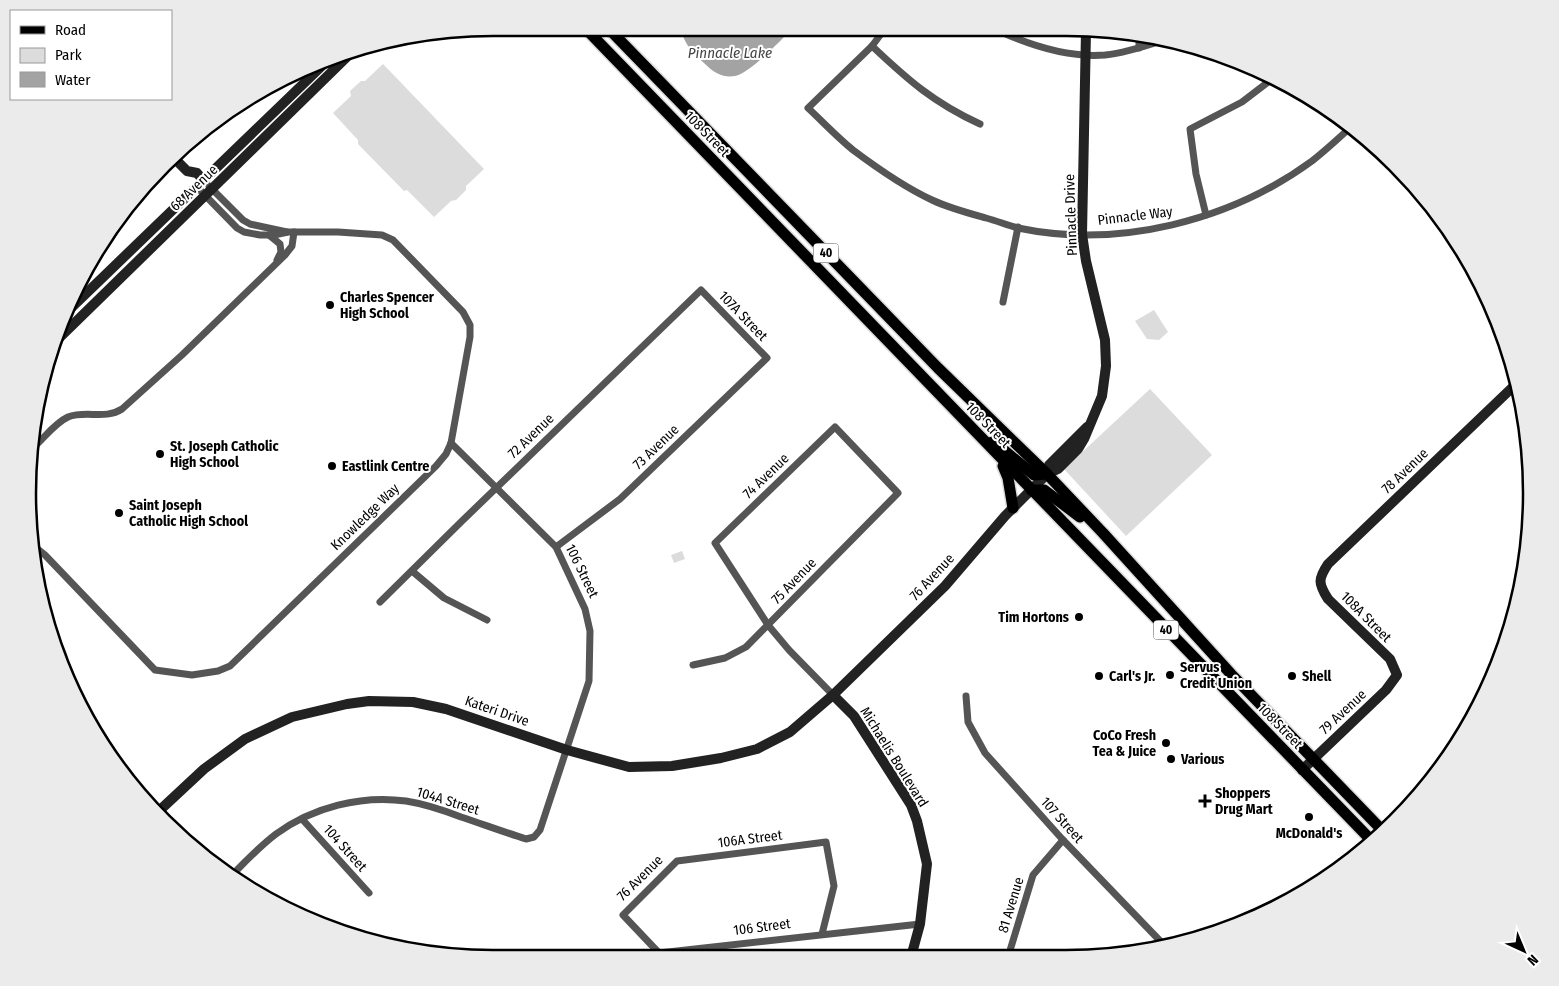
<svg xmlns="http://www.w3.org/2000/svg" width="1559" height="986" font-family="'Fira Sans Condensed',sans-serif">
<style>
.green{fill:#dcdcdc}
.water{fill:#a3a3a3}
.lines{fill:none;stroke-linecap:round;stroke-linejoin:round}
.primary-casing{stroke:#dbdbdb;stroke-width:14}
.street{stroke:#555;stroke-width:7}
.secondary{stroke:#222;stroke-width:10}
.primary{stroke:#000;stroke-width:11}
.poi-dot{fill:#000;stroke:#fff;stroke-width:2}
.labels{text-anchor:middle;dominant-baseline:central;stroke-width:4;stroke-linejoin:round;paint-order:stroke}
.shield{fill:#fff;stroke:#4c4c4c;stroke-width:1}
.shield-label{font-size:12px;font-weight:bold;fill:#000}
.street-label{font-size:14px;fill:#000;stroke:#fff}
.poi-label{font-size:14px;font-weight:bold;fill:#000;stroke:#fff;text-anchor:start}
.water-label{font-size:15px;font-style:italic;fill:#444;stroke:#fff}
.rim{fill:none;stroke:#000;stroke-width:2.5}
</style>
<rect width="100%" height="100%" fill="#fff"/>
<g class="green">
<polygon points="383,64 484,169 466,186 466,190 456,200 451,201 434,217 407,190 404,191 358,144 358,140 333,113 351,96 350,91 361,81 365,81"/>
<polygon points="1154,310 1168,332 1159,340 1147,339 1135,321"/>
<polygon points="1150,389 1212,455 1126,536 1064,469"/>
<polygon points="682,551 685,559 674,563 671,555"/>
<path d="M52,632C63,644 70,652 68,668Z"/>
</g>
<path class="water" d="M681,29H792C780,41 750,73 735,76C722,78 713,72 704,63C693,53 684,44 681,29Z"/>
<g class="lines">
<defs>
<g id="primary">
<polyline points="585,28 1371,840"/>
<polyline points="608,28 938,368 1047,474 1103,533 1231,674 1382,830"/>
<polyline points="989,443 994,442 1034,475 1047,474"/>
<polyline points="1003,466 1008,478 1013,508"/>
<polyline points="1031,490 1044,490 1080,517"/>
</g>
</defs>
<use href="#primary" class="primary-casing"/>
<g class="street">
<path d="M884,30L872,46L808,108C823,122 837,137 853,150C877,168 904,187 932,200C949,208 968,213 986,218C997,221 1007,225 1018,228C1119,249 1230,221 1312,161C1326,150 1339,138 1352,126"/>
<path d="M999,31C1032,46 1068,58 1105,55C1124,53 1143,47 1161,41"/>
<path d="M872,46C908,80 934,103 980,124"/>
<polyline points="1139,48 1139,35"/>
<polyline points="209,186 243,220 250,224 287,232"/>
<polyline points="1206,215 1196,174 1190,129 1242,102 1272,79"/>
<polyline points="269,235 280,244 281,252 277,260"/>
<polyline points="1003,302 1018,227"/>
<path d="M35,446C45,437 55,423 68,417C86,410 105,420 122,409L182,355L285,255L292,246L294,232"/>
<polyline points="35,547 45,555 155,670 192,675 218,671 230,666 436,466 446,454 451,443 470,337 470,325 463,312 393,240 382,235 338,232 288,232 274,235 260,235 244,232 237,228 197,187"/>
<polyline points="412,571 444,598 487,620"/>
<polyline points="380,602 462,521 701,290 767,358 620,499 556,547"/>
<polyline points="693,665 725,658 746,647 898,493 835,427 715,543 768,625 789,650 833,695"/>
<polyline points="966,696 968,722 985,753 1063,840 1165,946"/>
<polyline points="302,819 369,893"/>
<path d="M232,875C246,861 260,846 276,834C313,807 361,795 406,801C425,804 443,810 461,817C482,824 504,832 526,839L534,837L540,830L589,681L590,631L585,609L556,547L451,443"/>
<polyline points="822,934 834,886 826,842 677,861 623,915 659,953 920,924"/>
<polyline points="1010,952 1028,957"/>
<polyline points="1008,957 1033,875 1063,840"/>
</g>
<g class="secondary">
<polyline points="176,160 187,171 197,173 204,181"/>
<polyline points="70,309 328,60"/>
<polyline points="52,345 353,51"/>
<polyline points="1047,474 1049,465 1087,427"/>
<polyline points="833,695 854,716 911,805 917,821 927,864 920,924 911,957"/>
<path d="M1302,770L1386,690L1397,675L1390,659L1328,599C1318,583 1318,579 1328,564L1516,384"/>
<polyline points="160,810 204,769 245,739 292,717 347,704 369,701 413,702 446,709 567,750 629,767 672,766 721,758 757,749 790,732 833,695 945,586 1005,516 1047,474 1058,469 1078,449 1084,439 1102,396 1106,366 1105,340 1086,261 1082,234 1086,31"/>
</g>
<use href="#primary" class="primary"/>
</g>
<g class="poi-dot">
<circle cx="330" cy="305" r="5"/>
<circle cx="160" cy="454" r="5"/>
<circle cx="332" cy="466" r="5"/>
<circle cx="119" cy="513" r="5"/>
<circle cx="1079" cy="617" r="5"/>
<circle cx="1170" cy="675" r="5"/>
<circle cx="1099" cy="676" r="5"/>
<circle cx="1292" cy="676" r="5"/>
<circle cx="1166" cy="743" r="5"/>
<circle cx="1171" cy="759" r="5"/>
<path d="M1202.5 793.5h5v5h5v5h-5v5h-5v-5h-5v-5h5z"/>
<circle cx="1309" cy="817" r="5"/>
</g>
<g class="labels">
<g class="shield">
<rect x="813.5" y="243.5" width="25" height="19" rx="4"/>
<rect x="1153.5" y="620.5" width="25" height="19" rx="4"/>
</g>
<g class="shield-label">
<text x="826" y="253">40</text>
<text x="1166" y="630">40</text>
</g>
<g class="street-label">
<text transform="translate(707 134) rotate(46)">108 Street</text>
<text transform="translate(194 188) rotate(-44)">68 Avenue</text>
<text transform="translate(1071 215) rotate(-92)">Pinnacle Drive</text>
<text transform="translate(1135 216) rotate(-7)">Pinnacle Way</text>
<text transform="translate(743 316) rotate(46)">107A Street</text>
<text transform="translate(988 425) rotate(46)">108 Street</text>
<text transform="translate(531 436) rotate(-44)">72 Avenue</text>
<text transform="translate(656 447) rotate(-44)">73 Avenue</text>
<text transform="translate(1405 471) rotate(-44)">78 Avenue</text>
<text transform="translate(766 476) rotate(-44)">74 Avenue</text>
<text transform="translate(365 517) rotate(-44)">Knowledge Way</text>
<text transform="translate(582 571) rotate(64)">106 Street</text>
<text transform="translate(932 577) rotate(-47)">76 Avenue</text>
<text transform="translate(794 581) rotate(-46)">75 Avenue</text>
<text transform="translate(1366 617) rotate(45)">108A Street</text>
<text transform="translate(497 711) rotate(19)">Kateri Drive</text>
<text transform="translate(1343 712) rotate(-43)">79 Avenue</text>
<text transform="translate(1280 726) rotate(46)">108 Street</text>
<text transform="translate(894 757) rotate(58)">Michaelis Boulevard</text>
<text transform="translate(448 801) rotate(17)">104A Street</text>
<text transform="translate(1062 820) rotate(48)">107 Street</text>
<text transform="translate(750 839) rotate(-7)">106A Street</text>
<text transform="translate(345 848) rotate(48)">104 Street</text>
<text transform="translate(640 878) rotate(-45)">76 Avenue</text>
<text transform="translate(1011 905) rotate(-73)">81 Avenue</text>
<text transform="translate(762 927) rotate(-7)">106 Street</text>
</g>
<g class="poi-label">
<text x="340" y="297">Charles Spencer<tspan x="340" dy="16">High School</tspan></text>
<text x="170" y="446">St. Joseph Catholic<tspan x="170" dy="16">High School</tspan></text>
<text x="342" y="466">Eastlink Centre</text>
<text x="129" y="505">Saint Joseph<tspan x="129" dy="16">Catholic High School</tspan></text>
<text x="1069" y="617" text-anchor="end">Tim Hortons</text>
<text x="1180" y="667">Servus<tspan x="1180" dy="16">Credit Union</tspan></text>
<text x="1109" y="676">Carl's Jr.</text>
<text x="1302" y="676">Shell</text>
<text x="1156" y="735" text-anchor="end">CoCo Fresh<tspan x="1156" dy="16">Tea &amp; Juice</tspan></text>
<text x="1181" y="759">Various</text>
<text x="1215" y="793">Shoppers<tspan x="1215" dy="16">Drug Mart</tspan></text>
<text x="1309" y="833" text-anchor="middle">McDonald's</text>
</g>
<g class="water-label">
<text x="730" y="53">Pinnacle Lake</text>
</g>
</g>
<path d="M0 0H1559V986H0ZM493 36H1066A457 457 0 0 1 1523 493V493A457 457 0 0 1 1066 950H493A457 457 0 0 1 36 493V493A457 457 0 0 1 493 36Z" fill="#ebebeb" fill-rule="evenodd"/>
<path class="rim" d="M493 36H1066A457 457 0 0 1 1523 493V493A457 457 0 0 1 1066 950H493A457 457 0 0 1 36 493V493A457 457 0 0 1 493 36Z"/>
<rect x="10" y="10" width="162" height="90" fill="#ffffff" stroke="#999999"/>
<rect x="20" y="26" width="25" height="8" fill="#000000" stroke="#999999"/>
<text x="55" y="35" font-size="15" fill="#000000">Road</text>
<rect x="20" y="48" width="25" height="15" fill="#dcdcdc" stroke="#999999"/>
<text x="55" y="60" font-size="15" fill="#000000">Park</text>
<rect x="20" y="72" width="25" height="15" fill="#a3a3a3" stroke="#999999"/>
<text x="55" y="85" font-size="15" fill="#000000">Water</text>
<g transform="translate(1524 951) rotate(136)" stroke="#ffffff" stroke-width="4" paint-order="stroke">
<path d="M0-4L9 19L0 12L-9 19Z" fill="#000000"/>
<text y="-8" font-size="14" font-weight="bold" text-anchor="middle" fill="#000000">N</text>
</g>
</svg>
